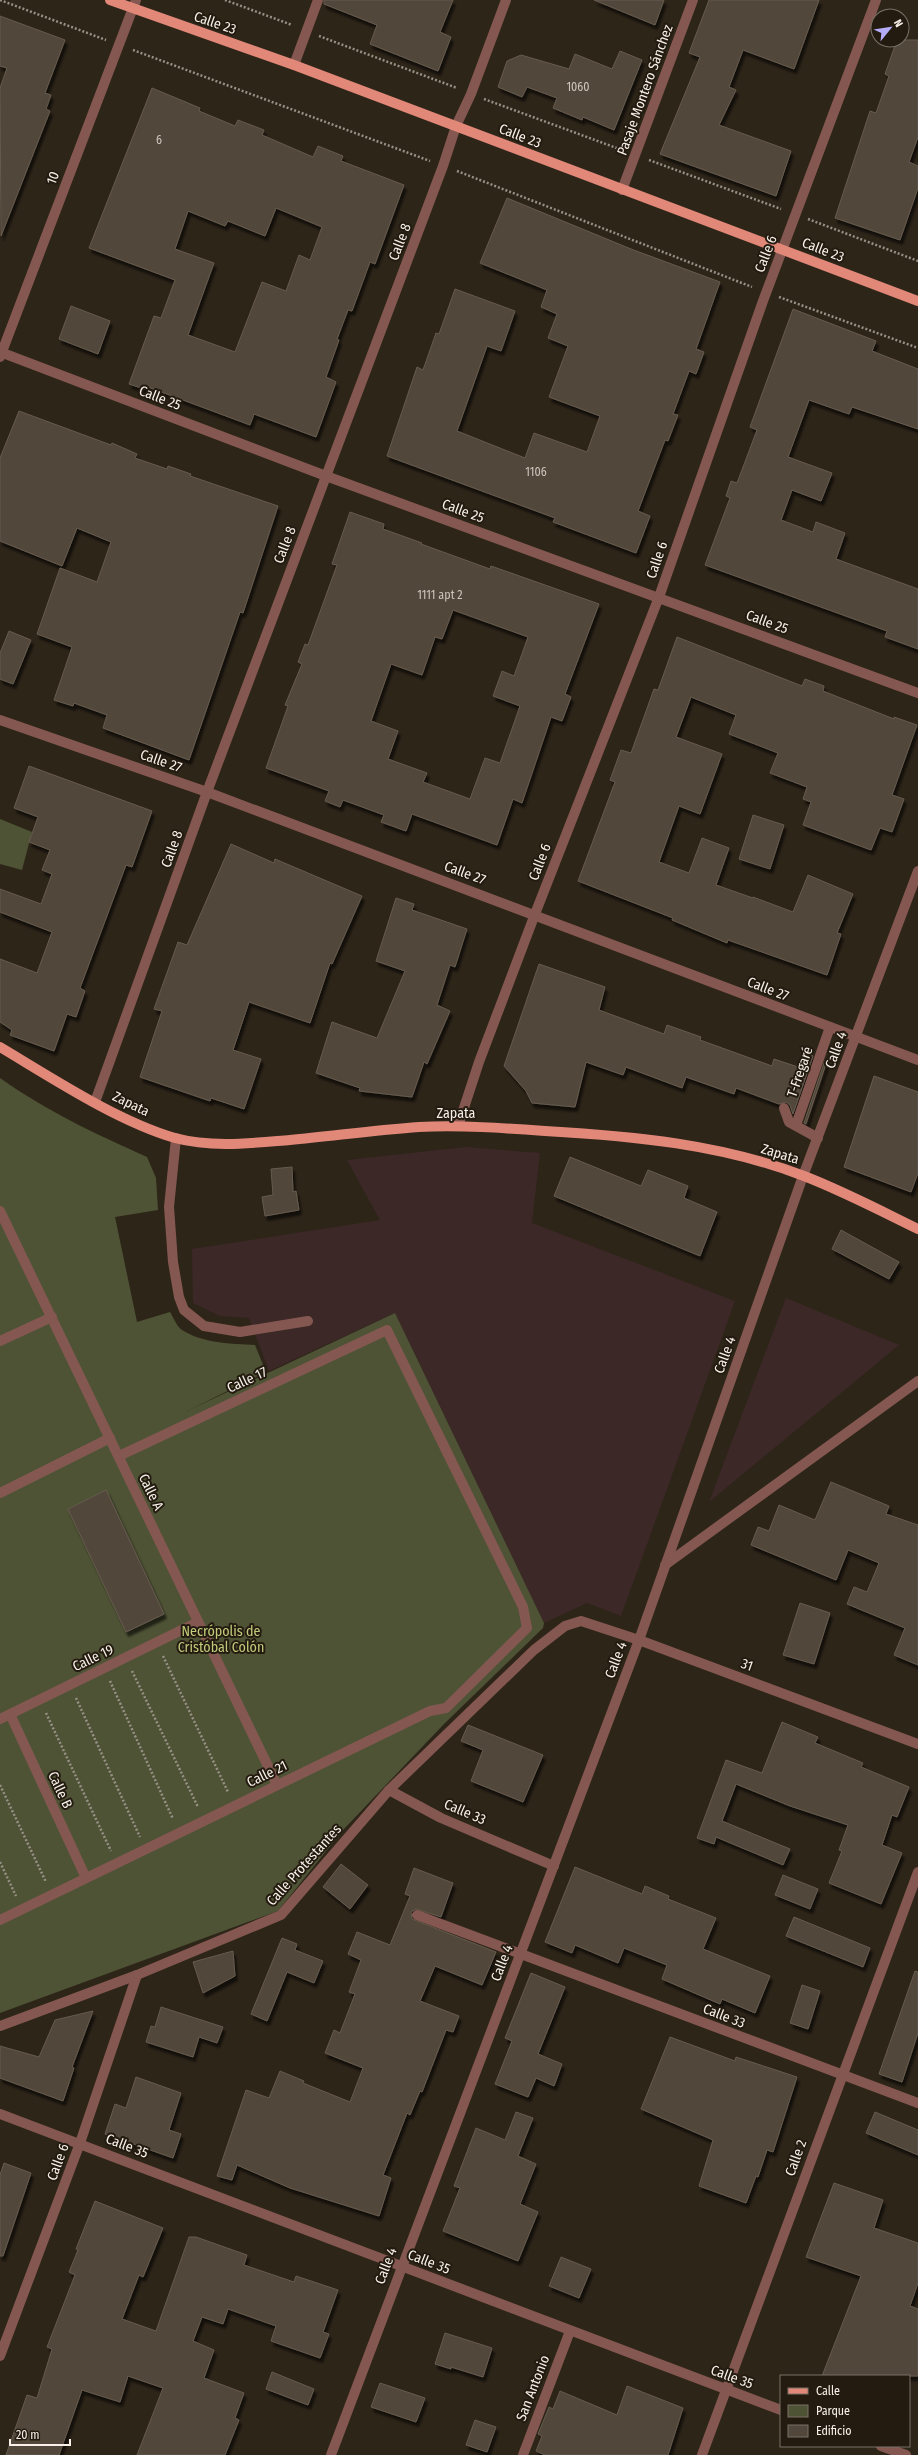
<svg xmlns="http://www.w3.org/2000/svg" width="918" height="2455" font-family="'Fira Sans Condensed',sans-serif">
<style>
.industrial{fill:#3c2827}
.green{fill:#4f5335}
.building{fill:#51473a;stroke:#665b4e;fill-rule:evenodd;filter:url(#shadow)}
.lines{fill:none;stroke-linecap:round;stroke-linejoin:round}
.path{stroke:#979086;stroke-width:2.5;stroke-dasharray:2 2;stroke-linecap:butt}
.minor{stroke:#845851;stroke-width:10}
.major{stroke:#e28879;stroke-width:10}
.labels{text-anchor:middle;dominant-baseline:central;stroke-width:4;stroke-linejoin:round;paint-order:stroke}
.number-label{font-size:12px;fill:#cec6bd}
.street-label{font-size:14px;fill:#f7f1e9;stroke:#241b10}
.park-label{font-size:14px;fill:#c1cb7b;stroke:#241b10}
</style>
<defs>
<filter id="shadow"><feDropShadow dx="2.5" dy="4.5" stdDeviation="1" flood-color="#0009"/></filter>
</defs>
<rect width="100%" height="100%" fill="#2e2519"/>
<g class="industrial">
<polygon points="466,1147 540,1153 532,1223 735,1301 621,1616 587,1603 544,1623 395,1313 269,1371 249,1318 220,1316 193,1303 192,1249 380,1220 347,1160"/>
<polygon points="786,1298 899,1345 709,1502"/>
</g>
<g class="green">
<polygon points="0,819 32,832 22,870 0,864"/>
<path d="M0,1078C48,1112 94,1133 147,1157L156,1178L158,1210L115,1217L137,1322L170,1312C173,1317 177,1327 182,1330C202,1343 232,1344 255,1345L266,1372L187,1411L395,1313L544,1623L543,1628L444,1724L343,1830L278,1911L0,2013Z"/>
</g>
<g class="building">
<polygon points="324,0 453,0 440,32 451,37 438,71 370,44 377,25 324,4"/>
<polygon points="594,0 664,0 655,25"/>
<polygon points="709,0 819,0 794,69 743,50 729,87 736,90 719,125 791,151 776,196 660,154 700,57 689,53"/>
<polygon points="0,16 65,40 45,93 51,95 46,109 50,111 1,236 0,88 7,68 0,66"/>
<polygon points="897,40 918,40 918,137 909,162 918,166 918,188 900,240 835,218 870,111 876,113 889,76 885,74"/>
<polygon points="620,51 642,60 614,130 583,117 582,120 553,108 557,98 527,87 522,97 498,87 507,61 521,55 569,69 575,54 612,69"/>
<path d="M152,88L200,108L199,111L235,126L238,120L264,130L262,135L313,157L318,146L343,156L341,161L404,185L375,264L370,262L352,311L348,310L337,339L339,340L326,377L336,382L316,437L254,414L250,425L148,387L147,390L129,384L154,316L161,318L175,280L89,248ZM276,208L322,227L310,260L299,255L286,291L262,282L235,352L188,335L214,263L175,249L188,211L225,226L228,221L265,236Z"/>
<polygon points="507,198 631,249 720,282 696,349 704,352 696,374 689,371 673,414 678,415 668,441 665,440 638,511 650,516 636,553 553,522 555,518 387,456 417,367 423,370 436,333 439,334 455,289 515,311 501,351 487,346 457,431 525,458 534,433 587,452 600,416 549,397 568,346 548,338 557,314 541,307 547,290 480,263"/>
<polygon points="71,306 110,321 98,354 59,339"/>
<polygon points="793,309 876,341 872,351 918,369 918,429 852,407 849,414 809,400 788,457 832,473 821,501 792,490 781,520 813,532 816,522 845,533 836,559 918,589 918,649 885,637 887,631 705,565 730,498 726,496 731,481 737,483 757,430 750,427"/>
<polygon points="19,411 111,445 112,443 137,454 135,458 167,469 168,466 191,474 190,476 278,506 243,613 240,612 189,760 103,728 107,715 74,703 73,706 54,700 72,647 37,634 60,568 97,582 111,542 77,528 62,566 0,541 0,458"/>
<path d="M350,512L384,524L383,529L422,543L421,544L490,569L491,566L599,604L565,694L571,697L562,721L551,717L522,803L513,799L497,845L412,814L406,831L381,822L384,815L343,800L340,807L325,801L329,791L266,768L288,706L285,705L302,664L298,662L305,644L308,645L337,565L332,564ZM453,610L528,637L514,676L502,671L493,696L520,706L500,763L485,758L470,799L423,782L427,773L388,759L398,731L371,721L391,664L422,675L435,637L442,639Z"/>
<polygon points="9,631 31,640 13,684 0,679 0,653"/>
<polygon points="677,637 802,686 805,679 824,686 823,691 894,719 894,717 917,725 892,795 904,799 892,832 880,828 871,850 803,825 811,802 803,799 807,787 770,773 778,753 729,734 736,715 691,697 676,737 722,754 700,814 679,806 659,862 689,873 702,838 729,848 716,885 753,898 753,897 793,912 808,875 853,894 837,933 841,934 827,975 728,940 727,943 672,920 673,918 578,881 615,782 610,780 621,750 631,753 654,689 658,690"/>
<polygon points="29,766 152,811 132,867 126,865 114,897 80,988 85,991 76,1017 67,1014 54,1051 10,1035 12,1030 0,1022 0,959 37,973 52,932 0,912 0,889 41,904 52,874 42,870 50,850 29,842 38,817 14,808"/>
<polygon points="753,815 784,825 770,869 739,859"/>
<polygon points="231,844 274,863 275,859 362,896 332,964 330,963 310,1023 249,1002 233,1050 261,1059 244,1109 211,1098 210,1101 140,1077 162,1011 154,1009 178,942 187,945"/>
<polygon points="396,898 414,904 412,910 467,929 455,967 450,965 437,1005 450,1011 427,1064 424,1062 412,1097 359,1091 360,1088 316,1073 332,1022 377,1038 405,971 376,961"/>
<polygon points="539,964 605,987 599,1010 664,1034 667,1025 701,1037 700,1040 772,1066 774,1059 804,1069 809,1054 813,1056 793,1114 790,1105 786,1102 779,1104 736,1088 734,1094 686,1077 682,1088 626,1067 623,1075 586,1062 575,1107 532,1103 526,1091 504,1066"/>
<polygon points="825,1060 827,1061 806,1124 804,1123"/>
<polygon points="874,1076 918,1092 918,1173 911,1192 844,1167"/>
<polygon points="570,1157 641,1186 648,1170 688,1186 684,1198 717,1212 700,1256 554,1196"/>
<polygon points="292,1167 293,1192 296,1191 299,1210 265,1216 262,1197 273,1195 271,1169"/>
<polygon points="841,1230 899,1262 889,1279 832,1249"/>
<polygon points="831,1482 889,1506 886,1514 918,1525 918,1665 894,1655 905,1628 847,1604 854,1587 867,1592 879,1563 848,1550 836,1580 751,1545 758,1527 769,1531 779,1505 815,1520"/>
<polygon points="106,1490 164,1614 126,1632 68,1509"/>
<polygon points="800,1603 830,1613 814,1664 783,1655"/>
<polygon points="782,1722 818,1737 815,1743 863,1763 861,1767 909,1787 897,1817 892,1815 882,1845 902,1853 881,1904 829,1883 842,1851 839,1850 848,1825 790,1806 736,1784 722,1821 790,1849 783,1865 716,1837 714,1844 697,1838 726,1760 762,1773"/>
<polygon points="468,1725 543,1755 523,1802 471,1781 483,1750 461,1741"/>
<polygon points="341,1864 368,1885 350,1909 323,1887"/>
<polygon points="575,1867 642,1894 645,1886 669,1896 668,1899 716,1918 703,1949 770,1976 755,2013 722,1999 720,2004 662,1979 667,1965 624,1948 618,1963 575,1945 572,1953 545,1942"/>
<polygon points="414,1868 453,1883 441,1917 416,1909 411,1912 412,1919 496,1952 482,1985 435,1966 420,2001 459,2016 453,2032 446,2030 422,2092 420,2091 410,2115 407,2113 383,2175 391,2178 379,2216 290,2188 237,2165 232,2180 217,2176 246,2090 269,2098 280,2071 304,2081 303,2083 350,2102 363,2068 325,2053 334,2030 340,2033 355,1994 349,1992 361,1960 348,1954 357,1932 390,1945 410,1896 405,1894"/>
<polygon points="783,1875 818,1889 810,1909 775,1895"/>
<polygon points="794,1917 870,1948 863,1967 786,1936"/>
<polygon points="282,1938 297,1944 295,1950 323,1961 314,1983 287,1972 267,2021 251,2014"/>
<polygon points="233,1951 235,1976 203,1993 193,1962"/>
<polygon points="915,1971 918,1972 918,2033 902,2082 879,2074"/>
<polygon points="531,1973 565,1987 538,2054 562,2064 554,2086 536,2078 528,2097 495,2084 512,2041 505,2038"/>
<polygon points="802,1985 820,1991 808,2029 790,2023"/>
<polygon points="161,2007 223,2027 217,2043 199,2037 193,2057 146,2042 151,2026 155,2027"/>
<polygon points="93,2011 72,2067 74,2068 63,2101 0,2078 0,2046 39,2057 55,2020"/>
<polygon points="670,2037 735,2061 736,2057 797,2077 773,2152 767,2150 758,2177 756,2176 746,2203 699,2186 713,2140 641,2109"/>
<polygon points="136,2077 181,2093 169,2130 181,2134 173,2158 105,2134 115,2104 126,2108"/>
<polygon points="516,2112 533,2118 518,2156 536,2164 520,2204 538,2212 518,2261 443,2231 460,2188 454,2186 476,2128 505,2140"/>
<polygon points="875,2112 918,2130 918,2155 866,2133"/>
<polygon points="4,2163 31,2173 3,2256 0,2256 0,2175"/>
<polygon points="834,2183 883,2200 874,2228 918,2243 918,2283 910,2306 918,2309 918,2376 822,2376 861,2276 806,2257"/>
<polygon points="95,2201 163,2228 143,2277 139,2275 122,2319 156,2331 189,2237 196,2237 247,2255 244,2265 294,2282 296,2276 338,2290 323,2332 329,2334 320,2358 271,2341 276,2326 228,2309 223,2324 202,2317 193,2341 214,2350 204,2378 244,2393 235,2418 239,2420 225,2455 137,2455 163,2388 128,2376 120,2402 82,2390 59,2455 6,2455 27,2395 37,2398 52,2349 47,2347 75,2275 69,2272 78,2250 76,2249"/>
<polygon points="561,2257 591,2269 579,2298 549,2286"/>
<polygon points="445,2333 492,2348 483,2377 451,2367 451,2369 435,2364"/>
<polygon points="272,2372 314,2389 308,2405 266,2389"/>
<polygon points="380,2383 425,2398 416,2422 371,2407"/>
<polygon points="627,2386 683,2408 668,2455 545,2455 536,2451 542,2436 538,2434 545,2417 549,2407 553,2409 560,2391 617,2415"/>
<polygon points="475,2420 496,2427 487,2452 466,2445"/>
</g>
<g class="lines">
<g class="path">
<polyline points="0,0 106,40"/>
<polyline points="225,0 292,25"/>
<polyline points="319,36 457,88"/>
<polyline points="133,50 430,161"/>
<polyline points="484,99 622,150"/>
<polyline points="649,160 781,209"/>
<polyline points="457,171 752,287"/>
<polyline points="808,219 918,261"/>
<polyline points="779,297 918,348"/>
<polyline points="163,1656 228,1792"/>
<polyline points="132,1671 198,1807"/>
<polyline points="110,1681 173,1819"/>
<polyline points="76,1698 140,1837"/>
<polyline points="46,1713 111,1851"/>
<polyline points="0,1785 46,1882"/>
<polyline points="0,1862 16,1896"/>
</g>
<g class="minor">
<polyline points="294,65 318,0"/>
<polyline points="622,190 693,0"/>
<polyline points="0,352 326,476 918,693"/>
<polyline points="0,357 136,0"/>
<polyline points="0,720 207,792 918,1060"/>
<polyline points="95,1102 207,792 443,166 456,126 471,94 506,0"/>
<polyline points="784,1108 789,1122 818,1138"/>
<polyline points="796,1125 830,1027"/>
<polyline points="458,1126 479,1062 535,914 659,597 763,301 876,0"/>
<polyline points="176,1138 169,1207 173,1262 179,1297 184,1310 204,1326 240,1332 308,1321"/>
<polyline points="0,1211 277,1785"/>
<polyline points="0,1341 52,1317"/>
<polyline points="0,1493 110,1438"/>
<polyline points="665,1565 918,1381"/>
<polyline points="10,1714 86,1878"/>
<polyline points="0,1719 198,1622"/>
<polyline points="389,1790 441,1818 554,1866"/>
<polyline points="417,1915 918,2103"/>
<polyline points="0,1920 430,1711 446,1708 527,1628 523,1607 387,1330 119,1456"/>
<polyline points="0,2026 137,1975 281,1915 389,1790 534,1650 565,1626 581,1621 639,1640 918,1744"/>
<polyline points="0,2114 781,2410"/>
<polyline points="0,2356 80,2143 137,1975"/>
<polyline points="881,2446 906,2455"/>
<polyline points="331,2455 639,1640 803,1176 918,871"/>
<polyline points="523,2455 570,2331"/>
<polyline points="702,2455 918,1872"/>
</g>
<g class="major">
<polyline points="110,0 294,65 918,301"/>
<path d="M0,1047C52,1078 117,1121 175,1138C212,1148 252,1143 290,1140C333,1136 376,1130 419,1127C461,1125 503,1128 545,1131C633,1136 721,1144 804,1176C843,1191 881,1211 918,1229"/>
</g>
</g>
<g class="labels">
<g class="number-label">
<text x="578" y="87">1060</text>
<text x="159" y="140">6</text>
<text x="536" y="472">1106</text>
<text x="440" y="595">1111 apt 2</text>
</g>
<g class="street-label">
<text transform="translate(215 23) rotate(19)">Calle 23</text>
<text transform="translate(645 90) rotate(-70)">Pasaje Montero Sánchez</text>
<text transform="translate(520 136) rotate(21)">Calle 23</text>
<text transform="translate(53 178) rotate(-69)">10</text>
<text transform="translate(400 242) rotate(-69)">Calle 8</text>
<text transform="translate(823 250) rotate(21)">Calle 23</text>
<text transform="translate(766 254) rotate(-69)">Calle 6</text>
<text transform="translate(160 398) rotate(21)">Calle 25</text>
<text transform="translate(463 511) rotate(20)">Calle 25</text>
<text transform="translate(285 545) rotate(-69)">Calle 8</text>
<text transform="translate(657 560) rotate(-71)">Calle 6</text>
<text transform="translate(767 622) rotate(20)">Calle 25</text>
<text transform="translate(161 761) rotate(19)">Calle 27</text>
<text transform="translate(172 849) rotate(-70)">Calle 8</text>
<text transform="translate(540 862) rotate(-69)">Calle 6</text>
<text transform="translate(465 873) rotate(20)">Calle 27</text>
<text transform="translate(768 989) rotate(21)">Calle 27</text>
<text transform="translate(836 1050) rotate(-70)">Calle 4</text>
<text transform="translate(800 1072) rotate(-71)">T-Fregaré</text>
<text transform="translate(131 1104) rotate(26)">Zapata</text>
<text x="456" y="1113">Zapata</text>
<text transform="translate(780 1154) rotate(17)">Zapata</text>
<text transform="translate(725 1355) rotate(-70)">Calle 4</text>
<text transform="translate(247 1380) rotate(-25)">Calle 17</text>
<text transform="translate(151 1492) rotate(64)">Calle A</text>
<text transform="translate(93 1658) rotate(-26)">Calle 19</text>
<text transform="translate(616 1660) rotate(-69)">Calle 4</text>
<text transform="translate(747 1665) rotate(20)">31</text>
<text transform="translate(267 1774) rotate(-26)">Calle 21</text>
<text transform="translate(60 1790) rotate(65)">Calle B</text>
<text transform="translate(465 1812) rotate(23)">Calle 33</text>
<text transform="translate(304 1865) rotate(-48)">Calle Protestantes</text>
<text transform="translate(502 1963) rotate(-69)">Calle 4</text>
<text transform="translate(724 2016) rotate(21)">Calle 33</text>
<text transform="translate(127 2146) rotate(21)">Calle 35</text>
<text transform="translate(796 2158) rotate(-70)">Calle 2</text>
<text transform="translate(58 2162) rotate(-70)">Calle 6</text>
<text transform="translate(429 2262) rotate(21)">Calle 35</text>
<text transform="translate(386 2266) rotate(-69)">Calle 4</text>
<text transform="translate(732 2377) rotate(20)">Calle 35</text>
<text transform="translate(533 2388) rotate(-69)">San Antonio</text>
</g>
<g class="park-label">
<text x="221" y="1631">Necrópolis de<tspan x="221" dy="16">Cristóbal Colón</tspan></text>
</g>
</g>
<rect x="780" y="2375" width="130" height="72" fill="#241b10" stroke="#787167"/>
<rect x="788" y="2388" width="20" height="6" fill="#e28879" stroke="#787167"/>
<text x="816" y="2395" font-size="12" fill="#f7f1e9">Calle</text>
<rect x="788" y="2405" width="20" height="12" fill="#4f5335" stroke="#787167"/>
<text x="816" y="2415" font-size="12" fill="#f7f1e9">Parque</text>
<rect x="788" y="2425" width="20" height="12" fill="#51473a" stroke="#787167"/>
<text x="816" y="2435" font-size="12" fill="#f7f1e9">Edificio</text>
<g transform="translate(890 28) rotate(60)"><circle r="19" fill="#241b10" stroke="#787167"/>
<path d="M0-3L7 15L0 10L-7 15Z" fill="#b5acf8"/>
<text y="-6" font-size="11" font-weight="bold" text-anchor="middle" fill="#f7f1e9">N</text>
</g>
<path d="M10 2439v6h60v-6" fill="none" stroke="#f7f1e9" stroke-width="2"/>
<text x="16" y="2439" font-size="12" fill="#f7f1e9" stroke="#241b10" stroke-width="3" paint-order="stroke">20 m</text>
</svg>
